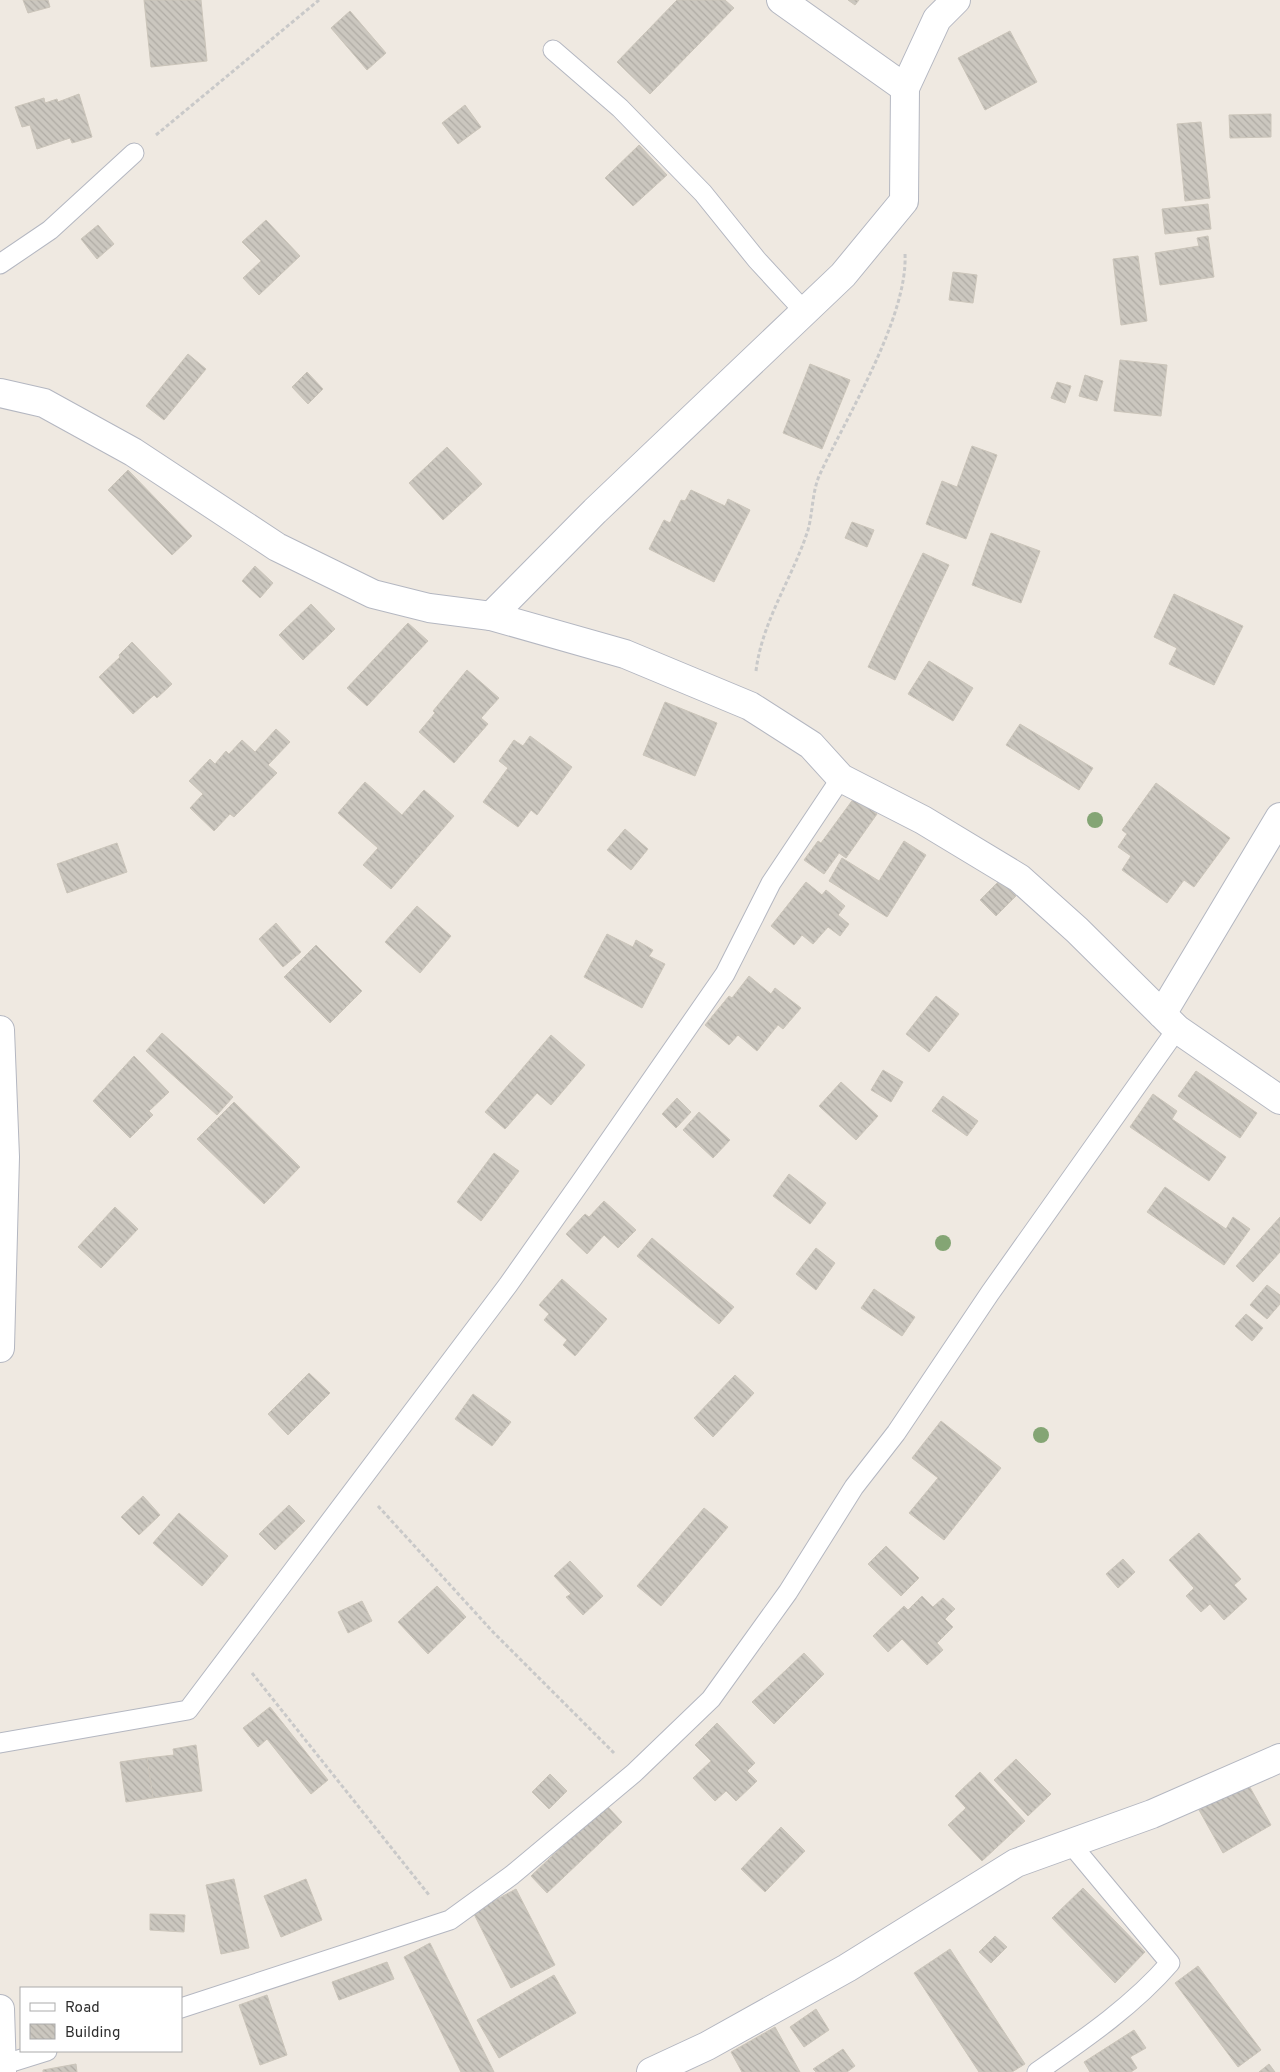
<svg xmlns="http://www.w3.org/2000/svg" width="1280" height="2072" font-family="Overpass,sans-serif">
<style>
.building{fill:url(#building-back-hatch);stroke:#cbc5ba}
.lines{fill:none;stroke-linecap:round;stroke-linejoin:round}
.service-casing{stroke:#b4b7c1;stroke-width:21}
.minor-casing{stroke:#b4b7c1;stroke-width:30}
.tertiary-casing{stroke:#b4b7c1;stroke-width:30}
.path{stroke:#c9c9c9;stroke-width:3;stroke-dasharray:4 2.5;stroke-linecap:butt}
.service{stroke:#fff;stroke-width:19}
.minor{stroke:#fff;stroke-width:28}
.tertiary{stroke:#fff;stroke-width:28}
.tree{fill:#84a574}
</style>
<defs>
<pattern id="building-back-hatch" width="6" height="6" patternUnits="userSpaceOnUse" patternTransform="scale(1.25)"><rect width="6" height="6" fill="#cbc7bf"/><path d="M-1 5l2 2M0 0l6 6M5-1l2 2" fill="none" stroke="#afaba4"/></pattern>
</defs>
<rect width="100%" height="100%" fill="#efe9e1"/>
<g class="building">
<polygon points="23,0 48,0 50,7 28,13"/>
<polygon points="144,0 201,0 207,61 151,67"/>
<polygon points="677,0 725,0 734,8 650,94 617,62"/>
<polygon points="848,0 859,0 855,5"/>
<polygon points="350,11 386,53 367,70 331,28"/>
<polygon points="1010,31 1037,82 985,110 958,58"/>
<polygon points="79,94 92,137 72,143 70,138 37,149 30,125 22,127 15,107 44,98 45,103 57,99 58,102"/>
<polygon points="465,105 481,127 458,144 442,123"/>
<polygon points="1271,114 1271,137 1230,138 1229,115"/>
<polygon points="1201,122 1210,198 1185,201 1177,124"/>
<polygon points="639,145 667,175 633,206 605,178"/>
<polygon points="1208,204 1211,229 1165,234 1162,209"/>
<polygon points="266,220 300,256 259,295 243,278 261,261 242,242"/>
<polygon points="98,225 114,244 97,259 81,239"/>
<polygon points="1208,236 1214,277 1160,285 1155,253 1199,246 1197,238"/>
<polygon points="1138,256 1147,321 1121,325 1113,259"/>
<polygon points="953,272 977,275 973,303 949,300"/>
<polygon points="188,354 206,369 164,420 146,406"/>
<polygon points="1120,360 1167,365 1161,416 1114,411"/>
<polygon points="810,364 850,380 822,449 783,433"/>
<polygon points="307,372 323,389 308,404 292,387"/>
<polygon points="1085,375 1103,381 1097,401 1079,396"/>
<polygon points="1057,382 1071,386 1065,403 1051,398"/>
<polygon points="972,446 997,455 966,539 926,524 942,481 957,487"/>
<polygon points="447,447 482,484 443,520 409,483"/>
<polygon points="128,470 192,536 172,555 108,490"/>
<polygon points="691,490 725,506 728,499 750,510 714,582 649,549 664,520 670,523 681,500 685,501"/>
<polygon points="852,522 874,530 867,547 845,538"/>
<polygon points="991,533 1040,551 1021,603 972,585"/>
<polygon points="923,553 949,565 895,680 868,667"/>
<polygon points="255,566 273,583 260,598 242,581"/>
<polygon points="1174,594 1243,626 1214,685 1169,664 1177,648 1154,637"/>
<polygon points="311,604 335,629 303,660 279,635"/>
<polygon points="408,623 428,641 367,706 347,688"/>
<polygon points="132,642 172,684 157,698 154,695 133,714 99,677 120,657 119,655"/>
<polygon points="929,661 973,688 953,721 908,694"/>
<polygon points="467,670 499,698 481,718 488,724 454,763 419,732 435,713 433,711"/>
<polygon points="665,702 717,723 695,776 643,755"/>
<polygon points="1020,724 1093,768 1079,790 1006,745"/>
<polygon points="276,729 290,742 268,765 277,773 234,817 230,814 214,831 190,808 203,794 189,781 210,759 215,764 226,751 229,754 242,740 255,752"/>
<polygon points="530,736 572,767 537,815 531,810 518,827 483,802 508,768 499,761 514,740 523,746"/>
<polygon points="365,782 402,815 424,790 454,816 391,889 363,865 378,848 338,813"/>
<polygon points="1156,783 1230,838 1194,887 1184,880 1167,903 1122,870 1131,856 1118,847 1127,834 1122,830"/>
<polygon points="854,798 877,814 846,858 839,853 824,874 804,860 818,841 821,843"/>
<polygon points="625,829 648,849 631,870 607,850"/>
<polygon points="904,841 926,855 887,917 829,881 842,858 879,881"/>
<polygon points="117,843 127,872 67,893 57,864"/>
<polygon points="1000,880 1016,896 996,916 980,900"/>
<polygon points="806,882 822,895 826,890 845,906 838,915 849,924 840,936 828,927 813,944 802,935 794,945 771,926"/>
<polygon points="417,906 451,936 420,973 385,942"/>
<polygon points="276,923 301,952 283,967 259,939"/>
<polygon points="607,934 633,947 636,940 653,950 649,956 665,964 642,1008 584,977"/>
<polygon points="316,945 362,991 330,1023 284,977"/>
<polygon points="749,976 771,994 775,988 801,1008 783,1029 778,1025 757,1051 738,1035 729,1045 705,1025 729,996 732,998"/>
<polygon points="936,996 959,1014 929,1052 906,1034"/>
<polygon points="162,1033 233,1097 217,1115 146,1051"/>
<polygon points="551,1035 585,1065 551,1105 537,1093 505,1129 485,1112"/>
<polygon points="134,1056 169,1092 149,1111 153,1115 130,1138 93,1101"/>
<polygon points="883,1070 903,1082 891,1102 871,1090"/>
<polygon points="1196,1071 1257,1113 1240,1138 1178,1096"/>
<polygon points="841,1082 878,1116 856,1140 819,1106"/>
<polygon points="1153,1094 1177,1111 1172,1119 1226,1157 1209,1181 1130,1127"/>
<polygon points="943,1096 978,1121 967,1136 932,1111"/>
<polygon points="677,1098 691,1112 676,1128 662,1114"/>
<polygon points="234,1102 300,1167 264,1204 197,1139"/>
<polygon points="699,1112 730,1140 713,1158 683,1130"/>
<polygon points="494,1153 519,1171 481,1221 457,1202"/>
<polygon points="789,1174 826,1203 810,1224 773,1196"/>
<polygon points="1165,1187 1226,1229 1233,1217 1250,1229 1224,1265 1147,1212"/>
<polygon points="604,1201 636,1230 618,1248 604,1235 587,1254 566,1234 585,1214 589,1217"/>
<polygon points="115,1207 138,1229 101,1268 78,1247"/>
<polygon points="1280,1217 1280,1252 1253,1282 1236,1266"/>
<polygon points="652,1238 734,1307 719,1324 637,1256"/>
<polygon points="816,1248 835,1263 816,1290 796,1274"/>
<polygon points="562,1279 607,1319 575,1356 563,1345 567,1340 544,1320 549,1314 539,1305"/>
<polygon points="1267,1285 1280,1295 1280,1304 1267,1319 1250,1305"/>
<polygon points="874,1289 915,1317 902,1336 861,1308"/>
<polygon points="1246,1314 1263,1328 1252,1341 1235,1326"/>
<polygon points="309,1373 330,1393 288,1435 268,1414"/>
<polygon points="735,1375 754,1393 713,1437 694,1418"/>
<polygon points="473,1394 511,1422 492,1446 455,1419"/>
<polygon points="941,1421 1001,1468 944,1540 909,1513 938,1478 912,1458"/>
<polygon points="143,1496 160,1515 139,1535 121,1517"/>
<polygon points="289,1505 305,1521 275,1550 259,1534"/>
<polygon points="704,1508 728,1527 661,1606 637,1586"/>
<polygon points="179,1513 228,1556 202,1586 153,1543"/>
<polygon points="1199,1533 1241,1579 1234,1585 1247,1599 1224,1620 1210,1604 1201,1612 1186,1596 1194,1588 1169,1560"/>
<polygon points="886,1546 919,1578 901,1596 868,1564"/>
<polygon points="1123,1559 1135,1572 1118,1588 1106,1574"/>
<polygon points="570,1561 603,1596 583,1615 566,1597 571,1594 554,1576"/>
<polygon points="437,1586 466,1617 428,1654 398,1622"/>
<polygon points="922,1596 933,1607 943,1598 955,1609 945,1619 953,1627 937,1643 943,1650 927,1665 902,1639 888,1652 873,1636 904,1606 908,1610"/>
<polygon points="362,1601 372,1621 348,1633 338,1612"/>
<polygon points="804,1653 824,1674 774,1724 752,1702"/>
<polygon points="270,1707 328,1780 311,1794 267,1739 258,1747 243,1728"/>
<polygon points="717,1723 755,1763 747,1771 757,1781 736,1801 726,1791 715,1801 693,1778 711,1761 695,1745"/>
<polygon points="196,1745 202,1791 153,1798 147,1758 174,1755 173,1749"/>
<polygon points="147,1758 153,1798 126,1802 120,1762"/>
<polygon points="1016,1759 1051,1794 1028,1816 994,1780"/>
<polygon points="980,1772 1025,1821 982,1861 948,1825 966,1808 955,1796"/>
<polygon points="550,1774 567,1791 549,1809 532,1792"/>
<polygon points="1247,1782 1271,1825 1223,1853 1199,1810"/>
<polygon points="606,1805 622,1822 547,1893 531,1876"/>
<polygon points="781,1827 805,1851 765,1892 741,1869"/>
<polygon points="234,1879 249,1948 221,1954 206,1885"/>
<polygon points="306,1879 322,1920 281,1937 264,1896"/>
<polygon points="1083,1888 1145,1952 1115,1983 1052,1918"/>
<polygon points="516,1889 555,1965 511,1988 473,1912"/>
<polygon points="150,1914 185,1915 184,1932 150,1930"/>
<polygon points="995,1936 1007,1947 991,1963 979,1952"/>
<polygon points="430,1943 494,2072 461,2072 404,1957"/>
<polygon points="950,1949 1025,2064 1012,2072 979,2072 914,1973"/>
<polygon points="387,1962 394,1979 339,2000 332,1982"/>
<polygon points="1198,1966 1261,2050 1238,2067 1175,1983"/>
<polygon points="554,1975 576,2013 499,2058 477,2020"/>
<polygon points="267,1995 287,2055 260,2065 239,2005"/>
<polygon points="816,2009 829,2030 804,2047 790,2027"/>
<polygon points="775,2027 800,2072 742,2072 731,2052"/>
<polygon points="1134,2030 1146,2048 1130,2057 1137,2068 1131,2072 1090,2072 1084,2062"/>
<polygon points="843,2049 855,2066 847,2072 816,2072 813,2069"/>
<polygon points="76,2064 77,2072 43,2072 43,2070"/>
<polygon points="1269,2064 1275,2072 1259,2072"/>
</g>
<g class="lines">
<defs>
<g id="service">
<polyline points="553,50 620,108 703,193 757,260 804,311"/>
<polyline points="0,264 50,230 134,153"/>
<polyline points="0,1743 188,1710 508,1285 580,1183 725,974 771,883 841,778"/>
<polyline points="181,2008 450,1920 512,1875 634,1773 711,1699 788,1592 854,1487 896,1433 990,1293 1177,1029"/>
<polyline points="2,2065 47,2051"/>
<path d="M1037,2072C1083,2040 1133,2006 1170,1963L1070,1843"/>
</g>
<g id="minor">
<polyline points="781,0 905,88"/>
<polyline points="0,393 44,403 133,452 277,547 373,594 429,608 491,616 595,511 843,275 904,201 905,88 937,19 956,0"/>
<polyline points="491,616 625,654 750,706 811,745 841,778 923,820 1019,878 1077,930 1177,1029 1280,1100"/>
<polyline points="1162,1014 1280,817"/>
<polyline points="651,2072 707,2046 847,1968 1016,1863 1152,1814 1280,1758"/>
</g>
<g id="tertiary">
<polyline points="0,1030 5,1157 0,1348"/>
<polyline points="0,2009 2,2072"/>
</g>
</defs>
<use href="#service" class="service-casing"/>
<use href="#minor" class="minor-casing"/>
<use href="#tertiary" class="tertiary-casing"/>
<g class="path">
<polyline points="156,135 319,0"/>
<path d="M756,671C762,621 793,577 808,530C813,512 812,491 820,474C847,416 908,317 905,254"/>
<polyline points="378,1506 493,1632 614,1753"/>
<polyline points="252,1673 429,1895"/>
</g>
<use href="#service" class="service"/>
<use href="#minor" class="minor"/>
<use href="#tertiary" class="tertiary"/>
</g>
<g class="tree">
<circle cx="1095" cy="820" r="8"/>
<circle cx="943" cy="1243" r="8"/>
<circle cx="1041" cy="1435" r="8"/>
</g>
<rect x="20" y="1987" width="162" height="65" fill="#ffffff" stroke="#ababab"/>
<rect x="30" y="2003" width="25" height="8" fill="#ffffff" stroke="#ababab"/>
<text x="65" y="2012" font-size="15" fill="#2e2e2e">Road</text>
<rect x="30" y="2024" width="25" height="15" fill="url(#building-back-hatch)" stroke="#ababab"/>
<text x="65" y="2037" font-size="15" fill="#2e2e2e">Building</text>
</svg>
